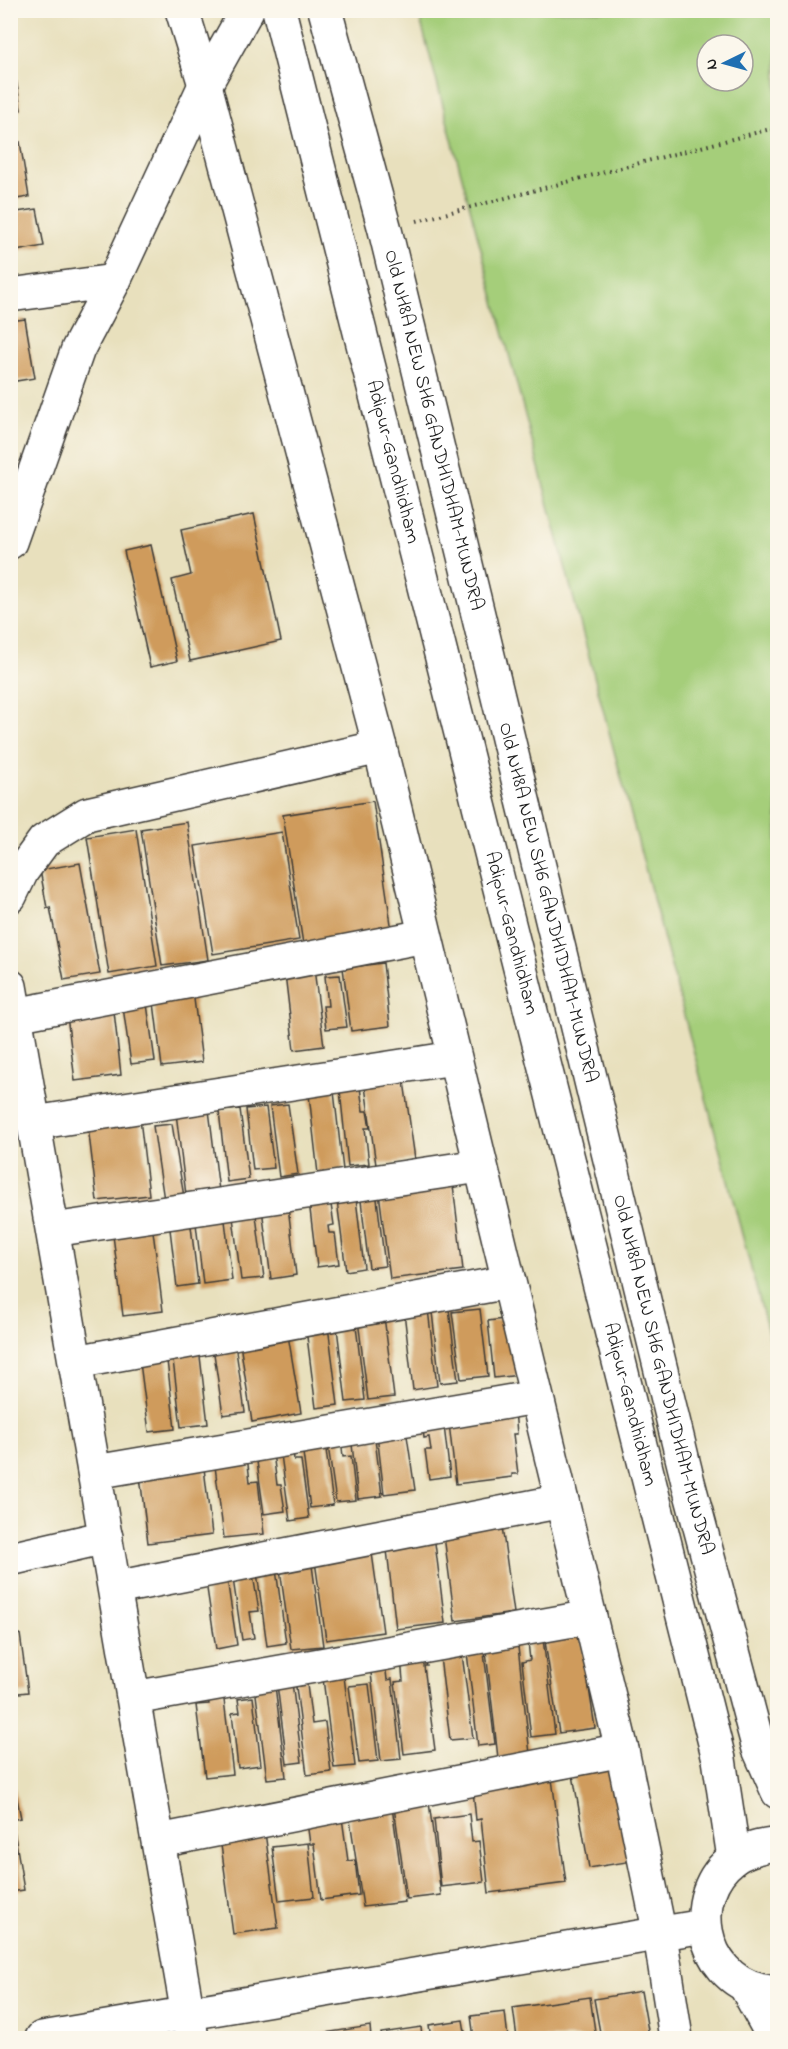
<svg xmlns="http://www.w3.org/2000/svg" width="788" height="2049" font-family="'Indie Flower',sans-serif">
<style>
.green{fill:#a5ce7a;stroke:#60754b;stroke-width:1.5;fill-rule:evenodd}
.building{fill:#cf9b5c}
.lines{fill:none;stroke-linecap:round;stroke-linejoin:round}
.minor-casing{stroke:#3b3934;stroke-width:36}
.tertiary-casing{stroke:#3b3934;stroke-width:36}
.secondary-casing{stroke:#3b3934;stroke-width:36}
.primary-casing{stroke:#3b3934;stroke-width:36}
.path{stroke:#3b3934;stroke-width:4;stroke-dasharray:1.5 4.5;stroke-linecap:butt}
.minor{stroke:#fff;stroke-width:33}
.tertiary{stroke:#fff;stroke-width:33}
.secondary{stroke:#fff;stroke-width:33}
.primary{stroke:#fff;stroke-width:33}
.labels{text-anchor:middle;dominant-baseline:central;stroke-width:4.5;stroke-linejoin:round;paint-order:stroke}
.street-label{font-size:20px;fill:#1c1c1c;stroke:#fbf7ec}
</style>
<rect width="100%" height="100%" fill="#fbf7ec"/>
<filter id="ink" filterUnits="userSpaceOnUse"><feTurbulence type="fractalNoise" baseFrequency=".0167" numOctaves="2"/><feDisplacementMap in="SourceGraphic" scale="12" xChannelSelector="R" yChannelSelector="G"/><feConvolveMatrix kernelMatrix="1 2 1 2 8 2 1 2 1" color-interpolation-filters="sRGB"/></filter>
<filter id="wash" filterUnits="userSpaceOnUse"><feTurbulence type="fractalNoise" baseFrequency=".008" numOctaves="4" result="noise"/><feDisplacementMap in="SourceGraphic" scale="24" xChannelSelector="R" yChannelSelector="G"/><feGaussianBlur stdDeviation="1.35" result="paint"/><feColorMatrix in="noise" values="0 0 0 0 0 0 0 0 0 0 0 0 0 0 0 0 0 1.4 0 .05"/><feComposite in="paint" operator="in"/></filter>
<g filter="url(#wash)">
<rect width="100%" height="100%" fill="#e8e0bd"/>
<path class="green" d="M418,11H777V1366ZM707,45H743V81H707Z"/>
<g id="blocks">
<g class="building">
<polygon points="12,54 21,110 10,112 10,55"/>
<polygon points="20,142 29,197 10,200 10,144"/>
<polygon points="37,209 44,246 10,252 10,213"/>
<polygon points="25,319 35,378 10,382 10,321"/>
<polygon points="254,514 281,641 190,661 172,580 191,575 181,530"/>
<polygon points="151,545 177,661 150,667 124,551"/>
<polygon points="373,801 392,931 303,944 283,815"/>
<polygon points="187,822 208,960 162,966 141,829"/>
<polygon points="136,829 157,966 109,974 87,837"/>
<polygon points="282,832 299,940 213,954 195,846"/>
<polygon points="80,863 100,974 64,980 50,907 47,908 40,870"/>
<polygon points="313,961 324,1046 294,1050 284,965"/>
<polygon points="383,963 390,1026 351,1031 343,968"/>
<polygon points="340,975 347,1027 326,1029 323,1006 328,1006 325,976"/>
<polygon points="192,983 202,1062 162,1067 152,987"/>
<polygon points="112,993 121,1075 75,1081 65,999"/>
<polygon points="146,997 155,1061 131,1064 122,1000"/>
<polygon points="402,1067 415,1159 376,1165 363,1072"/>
<polygon points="359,1079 363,1111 367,1111 370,1128 365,1128 369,1164 348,1166 339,1081"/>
<polygon points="333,1083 343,1170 318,1174 308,1086"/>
<polygon points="288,1104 298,1174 279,1177 270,1106"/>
<polygon points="266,1107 274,1168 253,1170 246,1109"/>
<polygon points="240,1109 249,1179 227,1182 219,1111"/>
<polygon points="209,1110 219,1191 186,1195 176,1113"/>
<polygon points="140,1119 149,1195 97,1201 88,1126"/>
<polygon points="172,1124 184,1197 164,1200 153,1126"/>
<polygon points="452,1176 463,1270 390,1279 378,1185"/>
<polygon points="375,1182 385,1266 369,1268 359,1184"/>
<polygon points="355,1190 364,1268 346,1271 336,1193"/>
<polygon points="329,1191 334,1225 328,1226 329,1233 335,1233 339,1264 317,1267 308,1193"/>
<polygon points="287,1198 296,1275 271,1279 261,1201"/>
<polygon points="254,1200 264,1278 241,1280 231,1202"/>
<polygon points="224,1212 232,1280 203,1284 195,1215"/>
<polygon points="190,1218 198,1284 177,1287 169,1221"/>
<polygon points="152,1223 163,1311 123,1316 112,1227"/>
<polygon points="428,1309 437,1386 413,1390 404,1312"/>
<polygon points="449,1309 458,1381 440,1383 432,1312"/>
<polygon points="480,1309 488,1376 461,1379 452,1312"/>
<polygon points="384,1316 394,1397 368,1400 358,1320"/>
<polygon points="327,1318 338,1405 316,1408 305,1321"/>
<polygon points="355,1318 365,1400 346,1402 336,1320"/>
<polygon points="512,1318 519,1375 494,1378 488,1321"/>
<polygon points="287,1329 301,1413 252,1422 239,1337"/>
<polygon points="234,1337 245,1412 223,1415 212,1340"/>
<polygon points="199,1348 208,1424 181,1427 172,1352"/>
<polygon points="166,1352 175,1429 149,1432 139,1355"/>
<polygon points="514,1398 517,1434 513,1434 518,1474 512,1474 512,1477 456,1484 447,1406"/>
<polygon points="442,1409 450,1476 429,1479 425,1450 431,1450 429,1437 424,1438 421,1412"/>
<polygon points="372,1415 382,1496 358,1499 349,1417"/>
<polygon points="375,1417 406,1429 415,1490 384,1494"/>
<polygon points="323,1426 333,1505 310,1508 300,1429"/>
<polygon points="340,1430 343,1457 351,1456 356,1500 336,1502 326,1431"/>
<polygon points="271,1436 277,1485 281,1485 285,1511 264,1514 254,1439"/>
<polygon points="245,1438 250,1482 258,1481 264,1534 224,1538 212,1442"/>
<polygon points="292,1438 294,1460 301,1460 309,1518 290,1521 279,1440"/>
<polygon points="201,1443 212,1535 148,1543 137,1451"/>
<polygon points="501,1519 514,1613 455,1621 443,1528"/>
<polygon points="434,1535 445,1623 396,1629 386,1541"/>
<polygon points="371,1546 383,1632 326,1640 314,1554"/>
<polygon points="311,1558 323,1646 291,1649 279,1562"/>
<polygon points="275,1562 286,1643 267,1646 256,1565"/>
<polygon points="252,1569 259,1611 250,1612 254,1638 242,1640 232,1572"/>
<polygon points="226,1572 237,1645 216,1649 205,1575"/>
<polygon points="579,1622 595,1728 559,1733 543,1628"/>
<polygon points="542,1631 555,1734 531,1737 522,1662 530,1660 527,1633"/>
<polygon points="20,1634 28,1692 10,1694 10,1635"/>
<polygon points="517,1638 530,1754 498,1758 485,1642"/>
<polygon points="466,1644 474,1654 484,1653 495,1744 478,1746"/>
<polygon points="462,1654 473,1738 450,1740 440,1657"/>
<polygon points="401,1658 425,1659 427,1666 424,1666 435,1750 404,1754 395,1682 403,1681"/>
<polygon points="342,1660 355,1766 334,1768 321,1662"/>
<polygon points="385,1662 387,1680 392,1679 401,1759 381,1761 370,1664"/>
<polygon points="290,1666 302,1762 287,1764 275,1668"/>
<polygon points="273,1669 286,1777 267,1779 253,1672"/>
<polygon points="221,1675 233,1774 205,1777 196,1705 209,1704 207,1690"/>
<polygon points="306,1677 312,1724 325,1722 331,1772 307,1775 295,1679"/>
<polygon points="369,1684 378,1761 359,1763 349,1686"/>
<polygon points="253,1697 261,1765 238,1768 232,1713 240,1712 238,1699"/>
<polygon points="10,1737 14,1753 10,1753"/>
<polygon points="615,1756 633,1861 589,1868 571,1763"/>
<polygon points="10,1765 21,1818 10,1820"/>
<polygon points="552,1779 566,1883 489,1893 481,1819 476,1820 473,1790"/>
<polygon points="429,1802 441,1895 407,1899 394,1807"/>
<polygon points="392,1807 405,1902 363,1907 349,1813"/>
<polygon points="469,1814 472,1842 479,1841 484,1882 441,1887 434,1819"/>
<polygon points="342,1818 348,1861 355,1860 359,1895 321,1900 314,1844 310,1844 307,1822"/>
<polygon points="10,1824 13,1824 24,1890 10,1892"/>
<polygon points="264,1825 278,1928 233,1934 219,1830"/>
<polygon points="308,1843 314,1897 279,1901 272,1847"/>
<polygon points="641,1991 649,2036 657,2035 657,2038 601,2038 594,1999"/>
<polygon points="590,1997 596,2038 517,2038 513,2008"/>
<polygon points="505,2012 508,2038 474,2038 471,2016"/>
<polygon points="463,2020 466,2038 431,2038 429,2025"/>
<polygon points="370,2026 371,2038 305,2038 304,2036"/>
<polygon points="421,2027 422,2038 382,2038 381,2033"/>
</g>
</g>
</g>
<g filter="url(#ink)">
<use href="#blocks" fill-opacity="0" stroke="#3b3934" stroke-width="1.5"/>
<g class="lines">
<defs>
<g id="minor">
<polyline points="182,10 205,85 380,747 622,1750 660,1935 676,2038"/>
<polyline points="10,295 114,281"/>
<polyline points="10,542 78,349 114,281 205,85 247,10"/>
<polyline points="10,896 22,871 44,841 87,814 380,747"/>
<polyline points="10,986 192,2038"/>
<polyline points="15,1015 425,936"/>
<polyline points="34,1123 454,1058"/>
<polyline points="53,1230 480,1166"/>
<polyline points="76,1362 508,1282"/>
<polyline points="95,1472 536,1397"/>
<polyline points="10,1559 106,1537"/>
<polyline points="115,1588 562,1501"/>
<polyline points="134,1698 590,1617"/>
<polyline points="159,1841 622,1750"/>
</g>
<polyline id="tertiary" points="42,2038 704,1926"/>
<polyline id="secondary" points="746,1987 774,2038"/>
<g id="primary">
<path id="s1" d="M279,10L719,1759L734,1858"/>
<path id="s2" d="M325,10L385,230L688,1482L759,1749L778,1792"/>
<path d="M778,1844C762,1846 747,1849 734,1858C685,1894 701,1976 759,1990C766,1991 771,1993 778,1993"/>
</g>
</defs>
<use href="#minor" class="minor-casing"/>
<use href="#tertiary" class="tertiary-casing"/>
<use href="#secondary" class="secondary-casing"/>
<use href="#primary" class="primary-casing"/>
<polyline class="path" points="417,221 778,127"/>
<use href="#minor" class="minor"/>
<use href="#tertiary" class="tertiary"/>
<use href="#secondary" class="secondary"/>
<use href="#primary" class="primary"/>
</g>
</g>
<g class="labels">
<g class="street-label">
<text stroke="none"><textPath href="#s2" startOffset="434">Old NH8A NEW SH6 GANDHIDHAM-MUNDRA</textPath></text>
<text stroke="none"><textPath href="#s1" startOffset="466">Adipur-Gandhidham</textPath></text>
<text stroke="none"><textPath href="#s2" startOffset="920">Old NH8A NEW SH6 GANDHIDHAM-MUNDRA</textPath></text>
<text stroke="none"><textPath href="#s1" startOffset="952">Adipur-Gandhidham</textPath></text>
<text stroke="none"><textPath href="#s2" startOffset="1406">Old NH8A NEW SH6 GANDHIDHAM-MUNDRA</textPath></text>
<text stroke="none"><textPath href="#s1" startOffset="1438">Adipur-Gandhidham</textPath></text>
</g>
</g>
<rect width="788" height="2049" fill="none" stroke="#fbf7ec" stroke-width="36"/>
<g transform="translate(725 63) rotate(265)"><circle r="28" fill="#fbf7ec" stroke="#a29f99" stroke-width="1.5"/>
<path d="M0-4.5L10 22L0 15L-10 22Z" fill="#1f6fb2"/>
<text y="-9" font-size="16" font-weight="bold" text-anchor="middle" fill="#1c1c1c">N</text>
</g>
</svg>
